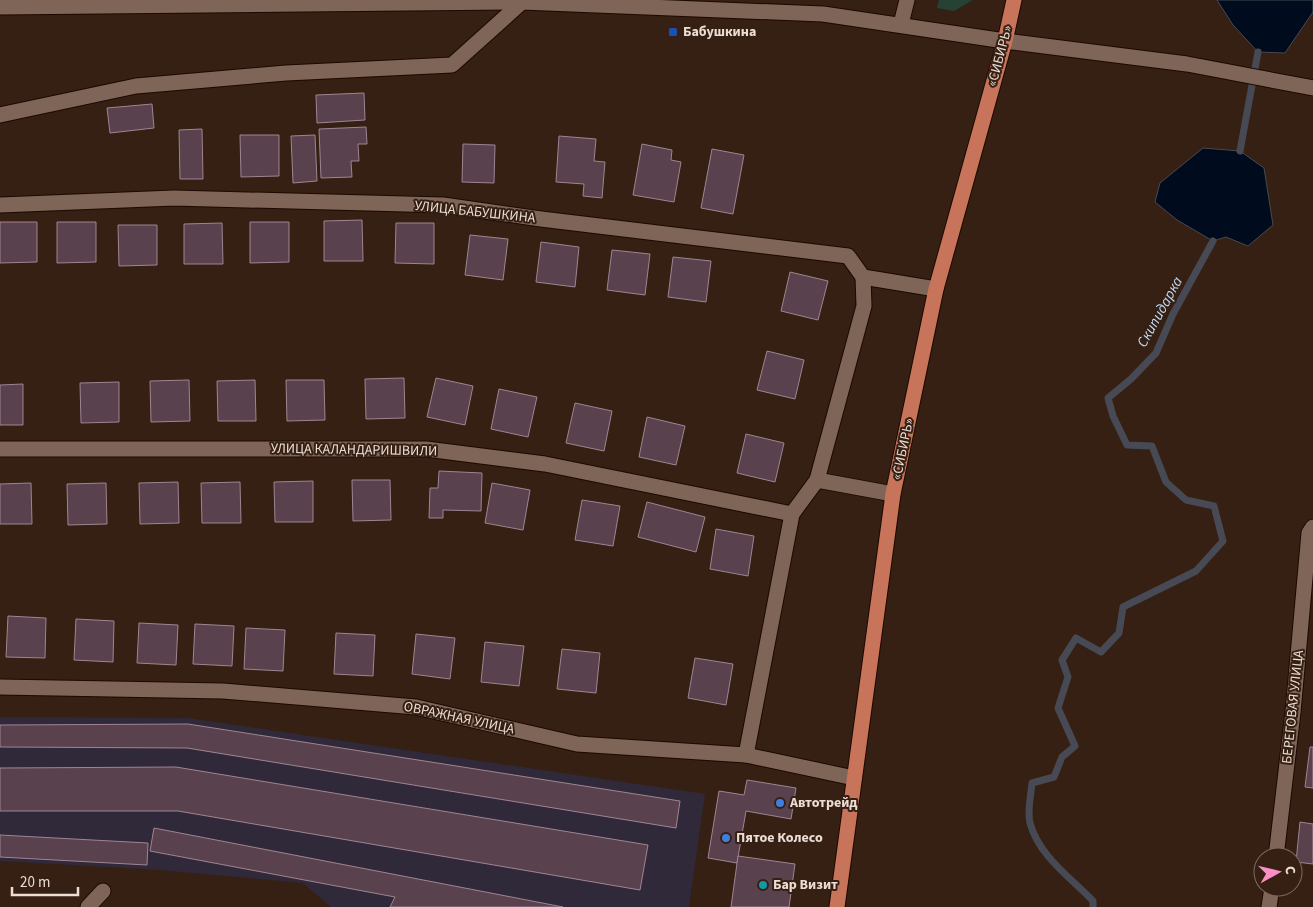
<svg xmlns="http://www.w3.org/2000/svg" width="1313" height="907" font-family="'Source Sans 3',sans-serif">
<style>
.industrial{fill:#302939}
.green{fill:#254235}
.water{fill:#000b1d;stroke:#474a54}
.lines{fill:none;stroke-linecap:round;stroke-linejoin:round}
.stream{stroke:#474a54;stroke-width:7}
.building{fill:#5a414e;stroke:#a18492}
.minor-casing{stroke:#1c0901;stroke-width:17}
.major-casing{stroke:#1c0901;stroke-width:17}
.minor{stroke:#7f6557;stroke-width:15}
.major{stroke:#c8745a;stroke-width:15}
.transit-dot{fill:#1a4fb4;stroke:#352013;stroke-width:2}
.shop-dot{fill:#3f7fe0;stroke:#352013;stroke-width:2}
.culture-dot{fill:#0f9aa8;stroke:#352013;stroke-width:2}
.labels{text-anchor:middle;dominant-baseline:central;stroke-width:4;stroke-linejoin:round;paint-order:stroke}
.poi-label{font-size:14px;font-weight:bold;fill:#ecddd5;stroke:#352013;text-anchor:start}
.street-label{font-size:14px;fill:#ecddd5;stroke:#352013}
.water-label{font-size:15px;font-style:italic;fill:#c0daf5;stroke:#352013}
</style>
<rect width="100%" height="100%" fill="#352013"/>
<polygon class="industrial" points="0,717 187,718 705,794 689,907 331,907 303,883 160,870 0,861"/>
<polygon class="green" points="939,0 973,0 954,11 937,8"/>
<g class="water">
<polygon points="1217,0 1313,0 1313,12 1285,53 1258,52 1233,25"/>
<polygon points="1203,148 1240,151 1264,168 1273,225 1248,246 1226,237 1213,241 1177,220 1155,202 1160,183"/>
</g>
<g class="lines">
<g class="stream">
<polyline points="1240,151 1258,52"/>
<path d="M1093,907V901C1070,877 1039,856 1030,823C1027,811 1031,795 1032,783L1054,777L1062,757L1075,746L1058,708L1068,677L1062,660L1076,638L1101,652L1119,633L1123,607L1196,571L1223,541L1214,506L1186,500L1166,482L1152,446L1127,445L1113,416L1108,398L1131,379L1156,353L1173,314L1213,241"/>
</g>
</g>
<g class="building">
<polygon points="364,93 365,120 317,123 316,95"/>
<polygon points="152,104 154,128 110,133 107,108"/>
<polygon points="366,127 367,144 358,144 359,161 351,161 352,177 321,178 319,129"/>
<polygon points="202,129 203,179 180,179 179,130"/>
<polygon points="240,135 279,135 279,176 241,177"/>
<polygon points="315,135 317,181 293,183 291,136"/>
<polygon points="559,136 596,139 594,161 605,162 602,198 583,196 584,184 556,182"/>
<polygon points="463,144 495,145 494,183 462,182"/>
<polygon points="642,144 672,150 671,160 681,162 674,202 633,195"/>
<polygon points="712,149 744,155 733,214 701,208"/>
<polygon points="362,220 363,261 324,261 324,221"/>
<polygon points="0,222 37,222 37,262 0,263"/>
<polygon points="57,222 96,222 96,262 57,263"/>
<polygon points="250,222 289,222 289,262 250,263"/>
<polygon points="222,223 223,264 184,264 184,224"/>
<polygon points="396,223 434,223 434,264 395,263"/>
<polygon points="118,225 157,225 157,265 119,266"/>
<polygon points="470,235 508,239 503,280 465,275"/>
<polygon points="541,242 579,247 575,287 536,282"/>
<polygon points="612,250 650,254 645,295 607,290"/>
<polygon points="673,257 711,261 706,302 668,297"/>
<polygon points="790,272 828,281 818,320 781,311"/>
<polygon points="767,351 804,360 795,399 757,390"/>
<polygon points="404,378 405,418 366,419 365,379"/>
<polygon points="436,378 473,386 465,425 427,417"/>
<polygon points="189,380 190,421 151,422 150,381"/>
<polygon points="255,380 256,421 218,421 217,381"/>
<polygon points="286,380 324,380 325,420 287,421"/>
<polygon points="119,382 119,422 81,423 80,383"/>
<polygon points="23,384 23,425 0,425 0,385"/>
<polygon points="499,389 537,397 528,437 491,429"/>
<polygon points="575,403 612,411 604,451 566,443"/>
<polygon points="647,417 685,426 676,465 639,457"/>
<polygon points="746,434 784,443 775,482 737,473"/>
<polygon points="439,471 482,473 481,511 443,510 443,518 429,518 430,488 438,488"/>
<polygon points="352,480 390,480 391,520 353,521"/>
<polygon points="313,481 313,522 275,522 274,482"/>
<polygon points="178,482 179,523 140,524 139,483"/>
<polygon points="240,482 241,523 202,523 201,483"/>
<polygon points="31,483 32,524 0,524 0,484"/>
<polygon points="106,483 107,524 68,525 67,484"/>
<polygon points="492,483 530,490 523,530 485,523"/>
<polygon points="582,500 620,506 613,546 575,540"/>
<polygon points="647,502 705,517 696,552 638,537"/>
<polygon points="716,529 754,536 748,576 710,569"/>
<polygon points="8,616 46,618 45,658 6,657"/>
<polygon points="76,619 114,621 113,662 74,660"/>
<polygon points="139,623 178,625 176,665 137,663"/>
<polygon points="195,624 234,626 232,666 193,664"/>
<polygon points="246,628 285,630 283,671 244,669"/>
<polygon points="336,633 375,635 373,676 334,674"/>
<polygon points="416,634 455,638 450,679 412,674"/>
<polygon points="485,642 524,646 519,686 481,682"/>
<polygon points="562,649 600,653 596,693 557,689"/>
<polygon points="695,658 733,664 726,705 688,698"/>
<polygon points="188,724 680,801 676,828 187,748 0,747 0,725"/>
<polygon points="1310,747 1313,747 1313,788 1305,787"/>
<polygon points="176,767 648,845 640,890 178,811 0,811 0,768"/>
<polygon points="747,780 796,788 791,819 746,811 737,863 708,858 719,791 744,795"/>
<polygon points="1300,822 1313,824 1313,864 1296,862"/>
<polygon points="154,828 563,907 390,907 395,897 150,851"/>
<polygon points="0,835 148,843 147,865 0,857"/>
<polygon points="738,856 795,864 789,907 731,907"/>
</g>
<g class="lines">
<defs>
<g id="minor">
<polyline points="0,7 522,2 823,14 1005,41 1187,64 1313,88"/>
<polyline points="901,24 907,0"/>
<polyline points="0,115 136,86 286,73 452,65 522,2"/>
<polyline points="0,205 174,198 443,205 541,219 848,256 863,277 936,289"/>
<polyline points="0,449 426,449 545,464 792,514"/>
<polyline points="817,480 893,494"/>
<polyline points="0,687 223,691 416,707 577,744 746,755 854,778"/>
<polyline points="746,755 792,514 817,480 864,306 863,277"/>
<polyline points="1276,857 1293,712 1309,533 1313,527"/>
<polyline points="88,907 103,891"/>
<polyline points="1269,907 1272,887"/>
</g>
<polyline id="major" points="837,907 893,494 936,289 1005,41 1014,0"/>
</defs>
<use href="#minor" class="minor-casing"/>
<use href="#major" class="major-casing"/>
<use href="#minor" class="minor"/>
<use href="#major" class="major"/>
</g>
<rect class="transit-dot" x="668" y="27" width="10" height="10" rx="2.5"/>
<g class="shop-dot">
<circle cx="780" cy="803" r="5"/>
<circle cx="726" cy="838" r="5"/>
</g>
<circle class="culture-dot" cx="763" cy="885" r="5"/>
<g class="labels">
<g class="poi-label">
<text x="683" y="32">Бабушкина</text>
<text x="790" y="803">Автотрейд</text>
<text x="736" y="838">Пятое Колесо</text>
<text x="773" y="885">Бар Визит</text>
</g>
<g class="street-label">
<text transform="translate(1000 56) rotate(-75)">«СИБИРЬ»</text>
<text transform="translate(475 212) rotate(6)">УЛИЦА БАБУШКИНА</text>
<text transform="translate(903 449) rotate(-78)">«СИБИРЬ»</text>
<text transform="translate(354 450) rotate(1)">УЛИЦА КАЛАНДАРИШВИЛИ</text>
<text transform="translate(1293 707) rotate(-84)">БЕРЕГОВАЯ УЛИЦА</text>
<text transform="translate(459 718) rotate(12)">ОВРАЖНАЯ УЛИЦА</text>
</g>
<g class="water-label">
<text transform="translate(1160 312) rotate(-61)">Скипидарка</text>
</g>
</g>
<g transform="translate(1278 872) rotate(82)"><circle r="24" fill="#352013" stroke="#7e6c61"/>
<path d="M0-4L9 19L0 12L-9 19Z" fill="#fb8fc4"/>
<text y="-8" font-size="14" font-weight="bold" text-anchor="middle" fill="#ecddd5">С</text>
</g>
<path d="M12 887v8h66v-8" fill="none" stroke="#ecddd5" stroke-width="2.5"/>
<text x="20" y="887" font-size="15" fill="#ecddd5" stroke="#352013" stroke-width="4" paint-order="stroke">20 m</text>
</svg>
